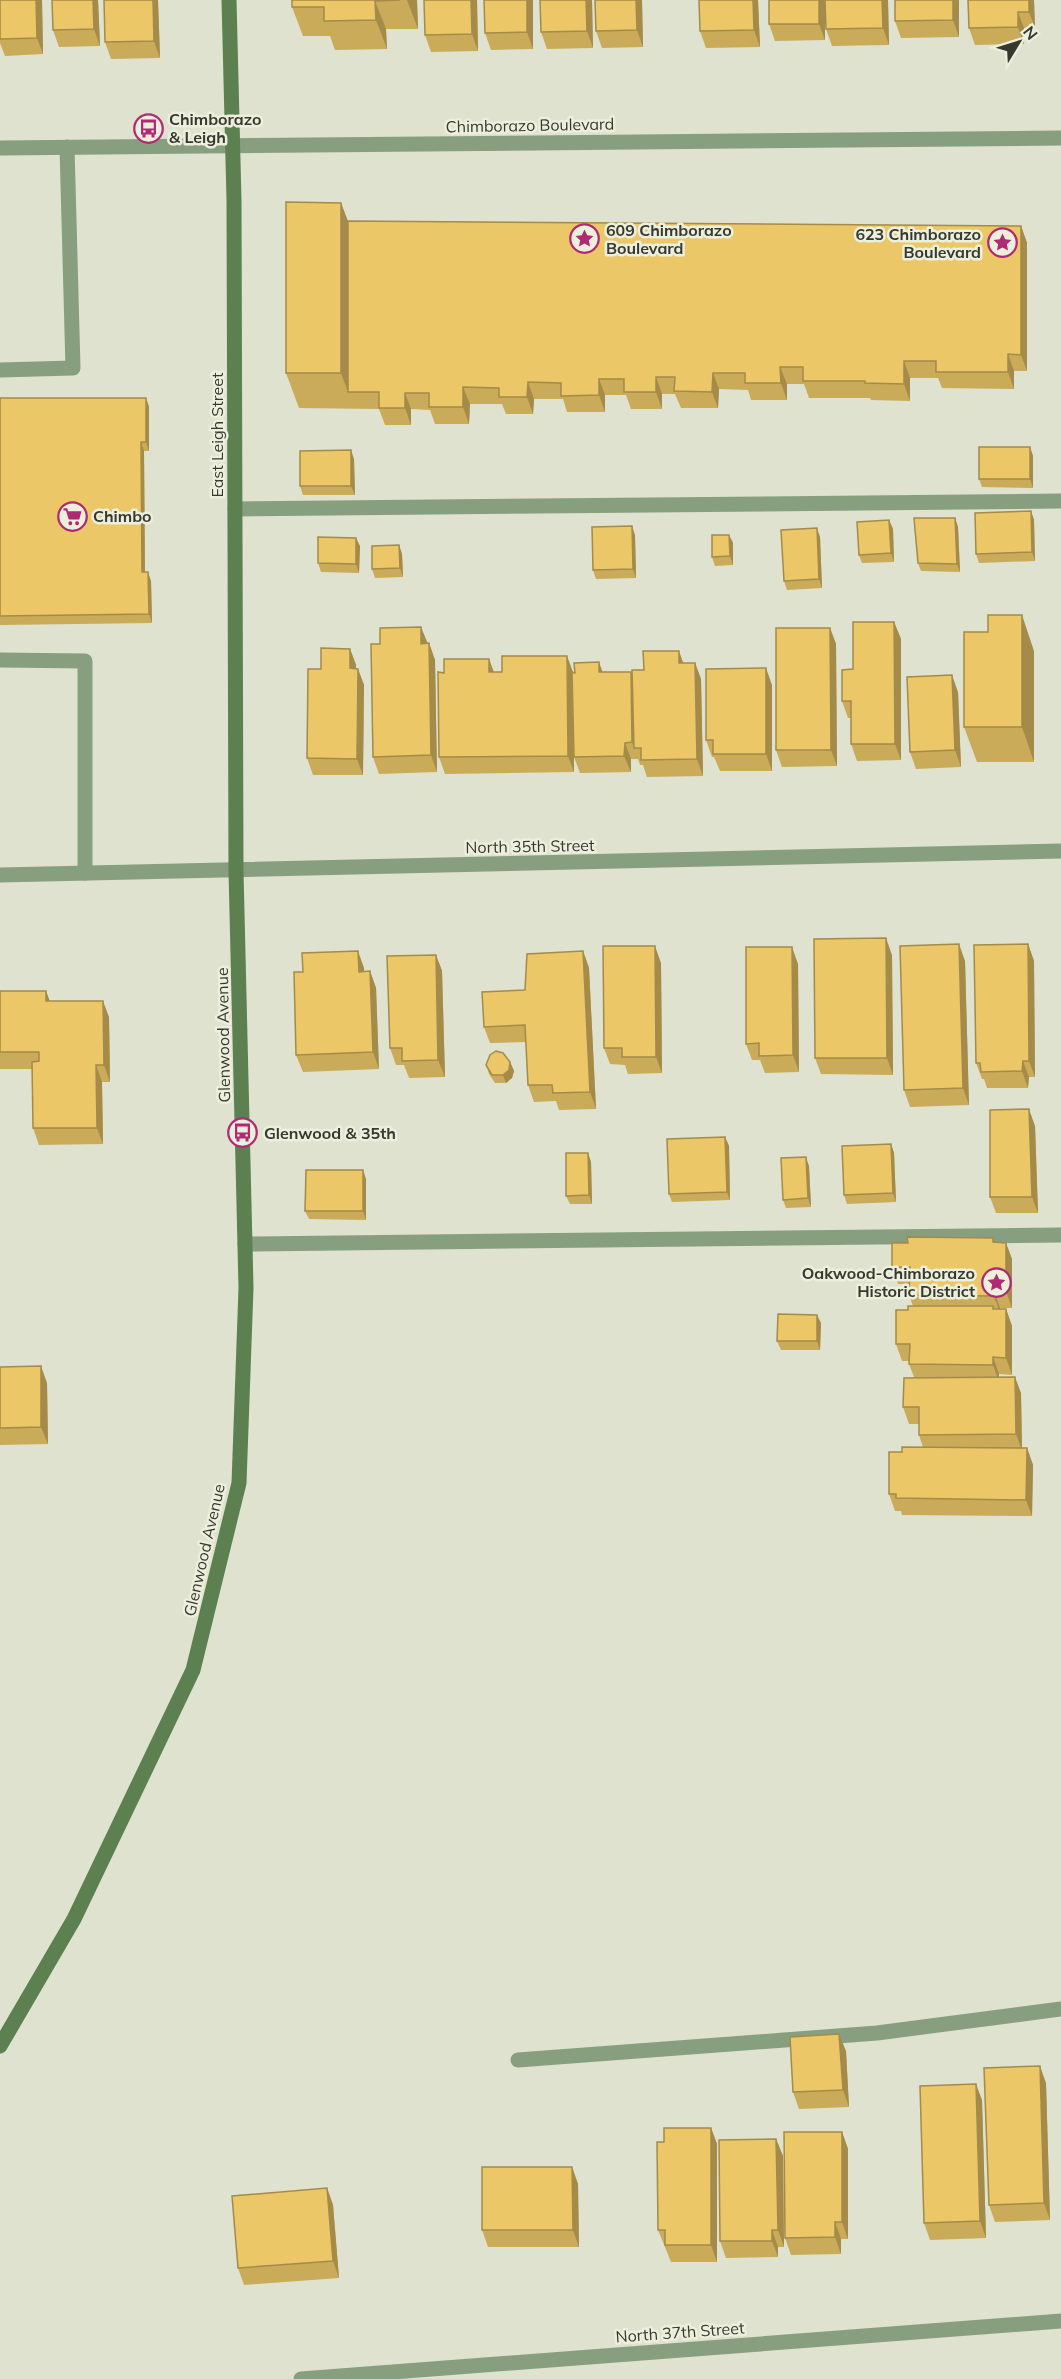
<svg xmlns="http://www.w3.org/2000/svg" width="1061" height="2379" font-family="Mulish,sans-serif">
<style>
.lines{fill:none;stroke-linecap:round;stroke-linejoin:round}
.lane{stroke:#879f7e;stroke-width:15}
.street{stroke:#879f7e;stroke-width:15}
.secondary{stroke:#5c804f;stroke-width:15}
.wall{fill:#caab59}
.shaded-wall{fill:#a48b49}
.building{fill:#ebc768;stroke:#a48b49;stroke-width:1.5}
.labels{text-anchor:middle;dominant-baseline:central;stroke-width:5;stroke-linejoin:round;paint-order:stroke}
.poi-label{font-size:16px;font-weight:bold;fill:#373830;stroke:#ecefdb;text-anchor:start}
.street-label{font-size:16px;fill:#373830;stroke:#ecefdb}
</style>
<rect width="100%" height="100%" fill="#dfe2ce"/>
<g class="lines">
<g class="lane">
<polyline points="0,370 73,368 67,147"/>
<polyline points="235,509 1061,501"/>
<polyline points="0,660 85,661 85,873"/>
<polyline points="245,1244 1061,1235"/>
<polyline points="518,2060 877,2033 1061,2009"/>
</g>
<g class="street">
<polyline points="0,148 1061,138"/>
<polyline points="0,875 1061,851"/>
<polyline points="301,2379 1061,2321"/>
</g>
<polyline class="secondary" points="0,2046 74,1919 193,1670 239,1483 246,1288 236,871 234,200 229,0"/>
</g>
<g class="wall">
<polygon points="0,0 42,0 43,54 5,56 0,43"/>
<polygon points="52,0 98,0 100,46 59,47 53,30"/>
<polygon points="104,0 158,0 160,58 111,59 105,42"/>
<polygon points="292,0 417,0 418,29 386,29 387,49 335,50 330,36 303,36 292,7"/>
<polygon points="477,0 478,51 431,52 425,35"/>
<polygon points="533,0 533,49 491,50 485,33"/>
<polygon points="592,0 593,48 547,49 541,32"/>
<polygon points="595,0 642,0 643,47 602,48 596,31"/>
<polygon points="758,0 760,47 706,48 700,31"/>
<polygon points="825,0 825,40 775,41 769,24"/>
<polygon points="888,0 889,45 832,46 826,29"/>
<polygon points="895,0 959,0 959,37 901,38 895,21"/>
<polygon points="1034,0 1035,28 1024,28 1024,44 975,45 969,28"/>
<polygon points="341,203 348,221 1021,226 1027,243 1027,371 1014,371 1014,389 942,388 938,378 910,378 910,401 871,400 870,398 809,398 804,384 787,384 787,400 751,400 748,390 719,389 718,408 681,408 675,394 662,394 662,409 631,409 626,395 605,395 605,412 567,412 563,399 534,399 533,414 506,414 502,404 470,404 469,424 435,424 430,410 411,409 411,425 385,425 379,409 299,408 286,373"/>
<polygon points="0,398 146,398 149,407 149,451 144,451 145,572 151,581 152,623 0,625"/>
<polygon points="1030,447 1033,456 1033,488 982,487 979,479"/>
<polygon points="354,459 355,495 303,495 300,486"/>
<polygon points="1031,511 1034,520 1035,561 979,563 976,554"/>
<polygon points="955,518 958,527 960,572 921,571 918,563"/>
<polygon points="889,520 893,529 894,562 862,563 859,555"/>
<polygon points="635,535 636,578 596,579 593,570"/>
<polygon points="729,535 733,543 733,565 715,566 712,557"/>
<polygon points="820,537 822,588 787,590 784,581"/>
<polygon points="399,545 402,554 403,577 375,578 372,569"/>
<polygon points="360,546 359,573 321,572 318,563"/>
<polygon points="894,622 901,639 901,760 857,761 851,744 851,718 848,718 842,701 853,669"/>
<polygon points="830,628 836,644 837,766 782,767 776,750"/>
<polygon points="427,643 429,643 435,660 437,772 379,774 373,757"/>
<polygon points="350,649 356,665 356,668 358,669 364,685 363,775 313,775 307,758"/>
<polygon points="1034,651 1034,762 977,762 964,727"/>
<polygon points="489,659 494,672 603,672 632,676 644,670 683,663 695,663 701,679 703,776 647,777 643,765 640,765 638,759 631,759 631,772 580,773 574,757 574,772 445,774 439,757 444,673"/>
<polygon points="772,685 772,771 720,771 714,757 712,757 706,740"/>
<polygon points="958,692 961,767 916,769 910,752"/>
<polygon points="1028,944 1034,961 1035,1077 1029,1077 1028,1088 987,1088 984,1079 982,1079 976,1063"/>
<polygon points="583,951 589,968 596,1109 559,1110 556,1101 534,1102 528,1085 526,1042 490,1043 484,1027 525,990"/>
<polygon points="436,955 442,971 445,1077 409,1078 404,1065 396,1065 390,1048"/>
<polygon points="892,955 893,1075 821,1074 815,1058"/>
<polygon points="965,961 969,1105 910,1107 904,1090"/>
<polygon points="661,963 662,1073 628,1074 625,1065 610,1064 604,1048"/>
<polygon points="798,964 799,1072 765,1073 760,1060 752,1060 746,1044"/>
<polygon points="364,968 364,972 370,971 376,988 379,1069 303,1072 296,1055 303,972"/>
<polygon points="0,991 46,991 49,1001 109,1017 110,1082 102,1082 103,1144 39,1145 33,1128 32,1069 0,1069"/>
<polygon points="510,1062 514,1071 512,1078 506,1083 495,1083 489,1074 486,1065"/>
<polygon points="1035,1126 1038,1213 996,1213 990,1197"/>
<polygon points="725,1137 729,1146 730,1200 672,1202 669,1194"/>
<polygon points="891,1144 894,1153 896,1202 847,1204 844,1195"/>
<polygon points="588,1153 591,1162 592,1204 570,1204 566,1196"/>
<polygon points="809,1166 811,1207 786,1208 783,1200"/>
<polygon points="366,1179 366,1220 309,1219 305,1211"/>
<polygon points="994,1242 1006,1243 1012,1259 1012,1308 1000,1308 1000,1309 1006,1309 1012,1326 1012,1375 999,1374 999,1377 1021,1393 1022,1448 1027,1448 1033,1465 1032,1516 902,1515 901,1511 895,1511 889,1494 902,1452 923,1447 919,1435 919,1424 909,1424 903,1407 914,1377 909,1364 909,1361 902,1361 896,1344 908,1310 913,1306 909,1295 909,1284 898,1284 892,1267"/>
<polygon points="821,1323 820,1350 781,1350 777,1341"/>
<polygon points="0,1367 47,1383 48,1444 0,1445"/>
<polygon points="846,2051 849,2107 799,2109 793,2092"/>
<polygon points="1046,2083 1050,2220 995,2222 989,2205"/>
<polygon points="982,2100 986,2238 930,2240 924,2223"/>
<polygon points="711,2128 717,2144 717,2262 671,2262 658,2230 664,2142"/>
<polygon points="842,2132 848,2149 848,2239 841,2239 841,2254 791,2255 785,2238"/>
<polygon points="776,2139 783,2156 784,2247 778,2247 778,2257 726,2258 720,2241"/>
<polygon points="572,2167 578,2184 579,2247 488,2247 482,2230"/>
<polygon points="327,2188 333,2205 339,2278 244,2285 238,2268"/>
</g>
<g class="shaded-wall">
<polygon points="36,0 42,0 43,54 37,38"/>
<polygon points="93,0 98,0 100,46 94,29"/>
<polygon points="153,0 158,0 160,58 154,41"/>
<polygon points="407,0 417,0 418,29"/>
<polygon points="471,0 477,0 478,51 472,34"/>
<polygon points="527,0 533,0 533,49 527,32"/>
<polygon points="586,0 592,0 593,48 587,31"/>
<polygon points="636,0 642,0 643,47 637,30"/>
<polygon points="753,0 758,0 760,47 754,30"/>
<polygon points="819,0 825,0 825,40 819,24"/>
<polygon points="882,0 888,0 889,45 883,28"/>
<polygon points="953,0 959,0 959,37 953,20"/>
<polygon points="1029,0 1034,0 1035,28 1029,12"/>
<polygon points="375,1 386,29 387,49 376,20"/>
<polygon points="1018,12 1024,28 1024,44 1018,27"/>
<polygon points="341,203 354,238 348,392 341,373"/>
<polygon points="1021,226 1027,243 1027,371 1021,355"/>
<polygon points="1008,354 1014,371 1014,389 1008,372"/>
<polygon points="904,361 910,378 910,401 904,384"/>
<polygon points="780,367 787,384 787,400 781,383"/>
<polygon points="713,373 719,389 718,408 712,392"/>
<polygon points="656,377 662,394 662,409 656,392"/>
<polygon points="599,379 605,395 605,412 599,395"/>
<polygon points="528,382 534,399 533,414 527,397"/>
<polygon points="463,387 470,404 469,424 463,407"/>
<polygon points="405,393 411,409 411,425 405,408"/>
<polygon points="146,398 149,407 149,451 146,442"/>
<polygon points="141,442 144,451 145,581 142,572"/>
<polygon points="1030,447 1033,456 1033,488 1030,479"/>
<polygon points="351,450 354,459 355,495 351,486"/>
<polygon points="1031,511 1034,520 1035,561 1032,552"/>
<polygon points="955,518 958,527 960,572 957,564"/>
<polygon points="889,520 893,529 894,562 891,553"/>
<polygon points="632,526 635,535 636,578 633,569"/>
<polygon points="817,528 820,537 822,588 819,579"/>
<polygon points="729,535 733,543 733,565 730,556"/>
<polygon points="356,538 360,546 359,573 356,564"/>
<polygon points="399,545 402,554 403,577 400,568"/>
<polygon points="148,572 151,581 152,623 149,614"/>
<polygon points="1022,615 1034,651 1034,762 1022,727"/>
<polygon points="894,622 901,639 901,760 895,744"/>
<polygon points="421,627 428,644 421,644"/>
<polygon points="830,628 836,644 837,766 831,750"/>
<polygon points="429,643 435,660 437,772 431,755"/>
<polygon points="350,649 356,665 356,685 350,668"/>
<polygon points="679,651 685,668 679,663"/>
<polygon points="567,656 573,672 574,772 568,756"/>
<polygon points="489,659 495,676 489,672"/>
<polygon points="599,662 605,679 599,672"/>
<polygon points="695,663 701,679 703,776 697,759"/>
<polygon points="766,668 772,685 772,771 766,754"/>
<polygon points="358,669 364,685 363,775 357,759"/>
<polygon points="631,672 637,688 634,748 632,742"/>
<polygon points="952,675 958,692 961,767 955,750"/>
<polygon points="625,743 631,759 631,772 624,756"/>
<polygon points="886,938 892,955 893,1075 887,1058"/>
<polygon points="959,944 965,961 969,1105 963,1088"/>
<polygon points="1028,944 1034,961 1035,1077 1029,1061"/>
<polygon points="655,946 661,963 662,1073 656,1057"/>
<polygon points="792,947 798,964 799,1072 793,1055"/>
<polygon points="358,951 364,968 365,988 359,972"/>
<polygon points="583,951 589,968 596,1109 590,1092"/>
<polygon points="436,955 442,971 445,1077 438,1060"/>
<polygon points="370,971 376,988 379,1069 373,1052"/>
<polygon points="46,991 52,1007 46,1001"/>
<polygon points="103,1001 109,1017 110,1082 104,1065"/>
<polygon points="1023,1061 1029,1077 1028,1088 1022,1071"/>
<polygon points="510,1062 514,1071 512,1078 506,1083 503,1075"/>
<polygon points="96,1065 102,1082 103,1144 97,1128"/>
<polygon points="1029,1109 1035,1126 1038,1213 1032,1197"/>
<polygon points="725,1137 729,1146 730,1200 727,1192"/>
<polygon points="891,1144 894,1153 896,1202 893,1193"/>
<polygon points="588,1153 591,1162 592,1204 589,1195"/>
<polygon points="806,1157 809,1166 811,1207 808,1198"/>
<polygon points="363,1170 366,1179 366,1220 363,1211"/>
<polygon points="1006,1243 1012,1259 1012,1308 1006,1291"/>
<polygon points="994,1291 1000,1308 1000,1313 994,1296"/>
<polygon points="1006,1309 1012,1326 1012,1375 1006,1358"/>
<polygon points="817,1315 821,1323 820,1350 817,1341"/>
<polygon points="993,1357 999,1374 999,1382 993,1365"/>
<polygon points="41,1366 47,1383 48,1444 41,1427"/>
<polygon points="1015,1377 1021,1393 1022,1451 1016,1434"/>
<polygon points="1027,1448 1033,1465 1032,1516 1026,1500"/>
<polygon points="839,2034 846,2051 849,2107 843,2090"/>
<polygon points="1040,2066 1046,2083 1050,2220 1044,2203"/>
<polygon points="976,2084 982,2100 986,2238 980,2221"/>
<polygon points="711,2128 717,2144 717,2262 711,2245"/>
<polygon points="842,2132 848,2149 848,2239 842,2222"/>
<polygon points="776,2139 783,2156 784,2247 778,2230"/>
<polygon points="572,2167 578,2184 579,2247 573,2230"/>
<polygon points="327,2188 333,2205 339,2278 333,2261"/>
<polygon points="835,2222 841,2239 841,2254 835,2237"/>
<polygon points="772,2230 778,2247 778,2257 772,2241"/>
</g>
<g class="building">
<polygon points="0,0 36,0 37,38 0,39"/>
<polygon points="52,0 93,0 94,29 53,30"/>
<polygon points="104,0 153,0 154,41 105,42"/>
<polygon points="292,0 400,0 375,1 376,20 324,21 324,7 292,7"/>
<polygon points="424,0 471,0 472,34 425,35"/>
<polygon points="484,0 527,0 527,32 485,33"/>
<polygon points="540,0 586,0 587,31 541,32"/>
<polygon points="595,0 636,0 637,30 596,31"/>
<polygon points="699,0 753,0 754,30 700,31"/>
<rect x="769" y="0" width="50" height="24"/>
<polygon points="825,0 882,0 883,28 826,29"/>
<polygon points="895,0 953,0 953,20 895,21"/>
<polygon points="968,0 1029,0 1029,12 1018,12 1018,27 969,28"/>
<polygon points="286,202 341,203 341,373 286,373"/>
<polygon points="348,221 1021,226 1021,355 1008,354 1008,372 936,372 936,361 904,361 904,384 865,383 865,381 803,381 803,367 780,367 781,383 745,383 745,373 713,373 712,392 674,391 675,377 656,377 656,392 624,392 624,379 599,379 599,395 561,396 561,383 528,382 527,397 499,397 499,388 463,387 463,407 429,407 429,393 405,393 405,408 379,408 379,392 348,392"/>
<polygon points="0,398 146,398 146,442 141,442 142,572 148,572 149,614 0,616"/>
<rect x="979" y="447" width="51" height="32"/>
<polygon points="351,450 351,486 300,486 300,451"/>
<polygon points="1031,511 1032,552 976,554 975,513"/>
<polygon points="914,518 955,518 957,564 918,563"/>
<polygon points="889,520 891,553 859,555 857,522"/>
<polygon points="632,526 633,569 593,570 592,527"/>
<polygon points="817,528 819,579 784,581 781,530"/>
<polygon points="712,535 729,535 730,556 712,557"/>
<polygon points="318,537 356,538 356,564 318,563"/>
<polygon points="399,545 400,568 372,569 372,546"/>
<polygon points="988,615 1022,615 1022,727 964,727 964,632 988,632"/>
<polygon points="853,622 894,622 895,744 851,744 851,701 842,701 842,670 853,669"/>
<polygon points="421,627 421,644 429,643 431,755 373,757 371,644 380,644 380,628"/>
<polygon points="776,628 830,628 831,750 776,750"/>
<polygon points="321,648 350,649 350,668 358,669 357,759 307,758 308,669 321,669"/>
<polygon points="643,651 679,651 679,663 695,663 697,759 641,760 641,748 634,748 632,670 644,670"/>
<polygon points="502,656 567,656 568,756 439,757 438,672 444,673 444,659 489,659 489,672 502,672"/>
<polygon points="599,662 599,672 631,672 632,742 625,743 624,756 574,757 572,672 575,673 574,663"/>
<polygon points="766,668 766,754 713,754 713,740 706,740 706,669"/>
<polygon points="952,675 955,750 910,752 907,677"/>
<polygon points="886,938 887,1058 815,1058 814,939"/>
<polygon points="959,944 963,1088 904,1090 900,946"/>
<polygon points="1028,944 1029,1061 1023,1061 1022,1071 981,1072 980,1063 976,1063 974,945"/>
<polygon points="603,946 655,946 656,1057 622,1057 622,1048 604,1048"/>
<polygon points="746,947 792,947 793,1055 759,1056 759,1043 746,1044"/>
<polygon points="358,951 359,972 370,971 373,1052 296,1055 294,972 303,972 302,953"/>
<polygon points="583,951 590,1092 553,1093 552,1085 528,1085 525,1025 484,1027 482,992 525,990 527,954"/>
<polygon points="436,955 438,1060 402,1061 402,1048 390,1048 387,956"/>
<polygon points="0,991 46,991 46,1001 103,1001 104,1065 96,1065 97,1128 33,1128 32,1062 39,1061 39,1052 0,1052"/>
<polygon points="496,1051 503,1053 510,1062 509,1070 503,1075 492,1075 486,1065 490,1055"/>
<polygon points="1029,1109 1032,1197 990,1197 990,1110"/>
<polygon points="725,1137 727,1192 669,1194 667,1139"/>
<polygon points="891,1144 893,1193 844,1195 842,1146"/>
<polygon points="566,1153 588,1153 589,1195 566,1196"/>
<polygon points="806,1157 808,1198 783,1200 781,1158"/>
<polygon points="306,1170 363,1170 363,1211 305,1211"/>
<polygon points="907,1237 993,1238 993,1242 1006,1243 1006,1291 994,1291 994,1296 909,1295 910,1267 892,1267 892,1243 908,1243"/>
<polygon points="908,1306 993,1306 993,1309 1006,1309 1006,1358 993,1357 993,1365 909,1364 910,1344 896,1344 896,1310 908,1310"/>
<polygon points="778,1314 817,1315 817,1341 777,1341"/>
<polygon points="41,1366 41,1427 0,1428 0,1367"/>
<polygon points="1015,1377 1016,1434 919,1435 919,1407 903,1407 904,1378"/>
<polygon points="902,1447 1027,1448 1026,1500 896,1498 896,1494 889,1494 889,1452 902,1452"/>
<polygon points="839,2034 843,2090 793,2092 790,2037"/>
<polygon points="1040,2066 1044,2203 989,2205 984,2068"/>
<polygon points="976,2084 980,2221 924,2223 920,2086"/>
<polygon points="664,2128 711,2128 711,2245 665,2245 665,2230 658,2230 657,2142 664,2142"/>
<polygon points="784,2132 842,2132 842,2222 835,2222 835,2237 785,2238"/>
<polygon points="776,2139 778,2230 772,2230 772,2241 720,2241 719,2140"/>
<polygon points="482,2167 572,2167 573,2230 482,2230"/>
<polygon points="327,2188 333,2261 238,2268 232,2196"/>
</g>
<defs>
<symbol id="bus-ring" viewBox="-11 -11 22 22"><circle r="9.5" fill="#ecefdb" stroke="#ae2a73" stroke-width="1.5"/><path d="M-5-6H5V4H4V6H2V4H-2V6H-4V4H-5ZM-3.5-4V0h7V-4ZM-3.5 1.2v1.5H-2V1.2ZM2 1.2v1.5H3.5V1.2Z" fill="#ae2a73"/></symbol>
<symbol id="sight-ring" viewBox="-11 -11 22 22"><circle r="9.5" fill="#ecefdb" stroke="#ae2a73" stroke-width="1.5"/><path d="M0-6L1.8-2.2L6-1.7L2.9 1.2L3.7 5.4L0 3.3L-3.7 5.4L-2.9 1.2L-6-1.7L-1.8-2.2Z" fill="#ae2a73"/></symbol>
<symbol id="supermarket-ring" viewBox="-11 -11 22 22"><circle r="9.5" fill="#ecefdb" stroke="#ae2a73" stroke-width="1.5"/><path d="M-6-5.5h2.5l.6 2H6L4.5 2H-2.5L-4.4-4H-6ZM-1.5 3.2a1.3 1.3 0 1 0 .1 0ZM3 3.2a1.3 1.3 0 1 0 .1 0Z" fill="#ae2a73"/></symbol>
</defs>
<g fill-rule="evenodd">
<use href="#bus-ring" x="132" y="112" width="33" height="33"/>
<use href="#sight-ring" x="568" y="222" width="33" height="33"/>
<use href="#sight-ring" x="986" y="226" width="33" height="33"/>
<use href="#supermarket-ring" x="56" y="500" width="33" height="33"/>
<use href="#bus-ring" x="226" y="1116" width="33" height="33"/>
<use href="#sight-ring" x="980" y="1266" width="33" height="33"/>
</g>
<g class="labels">
<g class="poi-label">
<text x="169" y="119">Chimborazo<tspan x="169" dy="18">&amp; Leigh</tspan></text>
<text x="606" y="230">609 Chimborazo<tspan x="606" dy="18">Boulevard</tspan></text>
<text x="981" y="234" text-anchor="end">623 Chimborazo<tspan x="981" dy="18">Boulevard</tspan></text>
<text x="93" y="516">Chimbo</text>
<text x="264" y="1133">Glenwood &amp; 35th</text>
<text x="975" y="1273" text-anchor="end">Oakwood-Chimborazo<tspan x="975" dy="18">Historic District</tspan></text>
</g>
<g class="street-label">
<text transform="translate(530 125) rotate(-1)">Chimborazo Boulevard</text>
<text transform="translate(217 435) rotate(-90)">East Leigh Street</text>
<text transform="translate(530 846) rotate(-1)">North 35th Street</text>
<text transform="translate(223 1035) rotate(-91)">Glenwood Avenue</text>
<text transform="translate(204 1550) rotate(-77)">Glenwood Avenue</text>
<text transform="translate(680 2332) rotate(-4)">North 37th Street</text>
</g>
</g>
<g transform="translate(1019 42) rotate(52)" stroke="#ecefdb" stroke-width="4.5" paint-order="stroke">
<path d="M0-4.5L10 22L0 15L-10 22Z" fill="#373830"/>
<text y="-9" font-size="16" font-weight="bold" text-anchor="middle" fill="#373830">N</text>
</g>
</svg>
